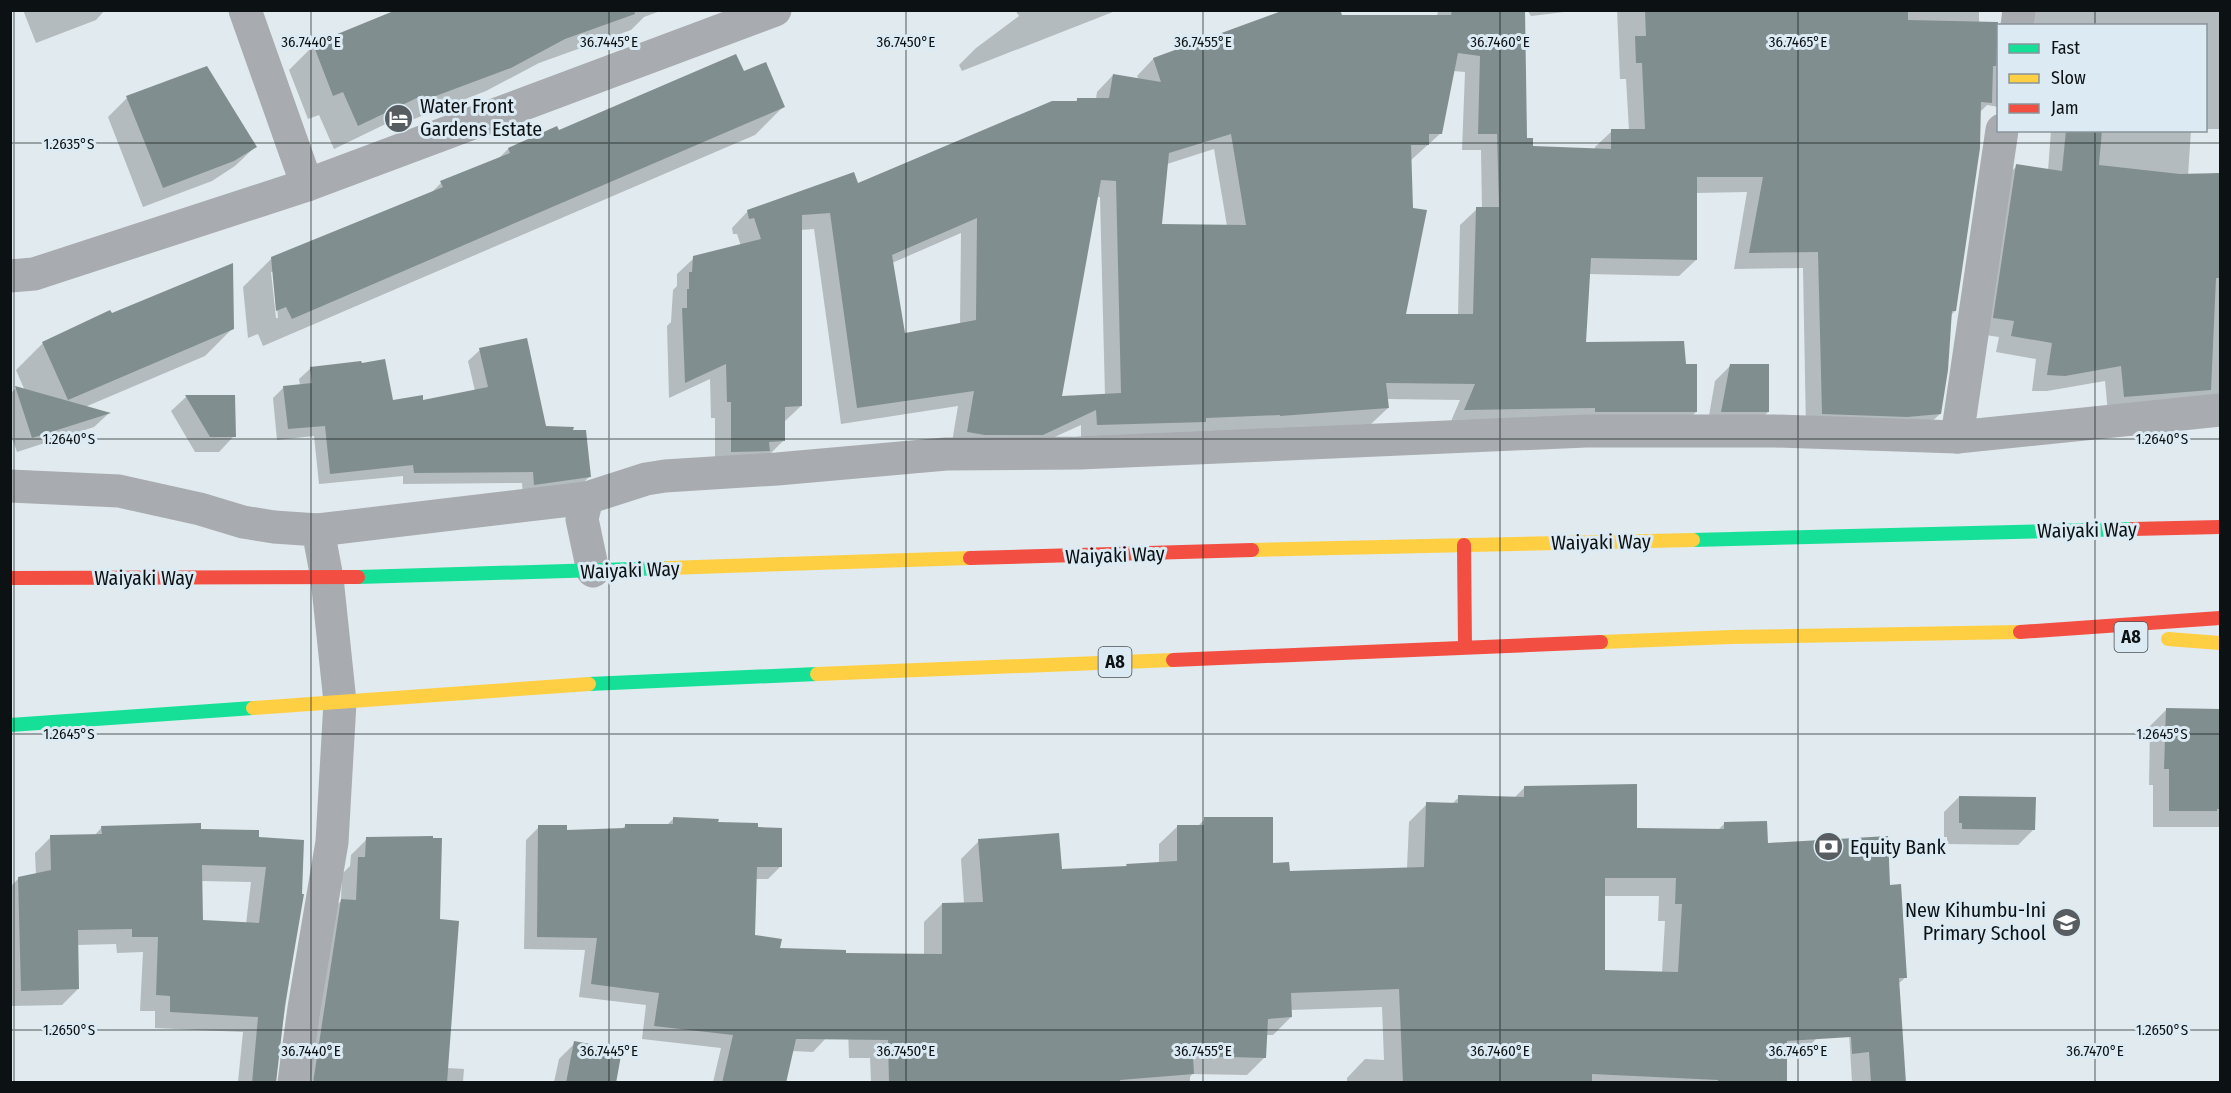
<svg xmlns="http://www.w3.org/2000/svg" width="2231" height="1093" font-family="'Fira Sans Condensed',sans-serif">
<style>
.shadow{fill:#0003;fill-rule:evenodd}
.building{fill:#818e8f;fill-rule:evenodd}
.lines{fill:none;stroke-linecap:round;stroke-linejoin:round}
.street{stroke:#a8abb0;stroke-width:33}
.fast{stroke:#16e098;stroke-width:14}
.slow{stroke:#ffcf43;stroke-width:14}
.jam{stroke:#f24e42;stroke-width:14}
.ticks{fill:none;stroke:#0c1114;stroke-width:1.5;stroke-opacity:0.45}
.labels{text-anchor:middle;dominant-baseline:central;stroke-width:6;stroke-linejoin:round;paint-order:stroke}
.shield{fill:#dcebf3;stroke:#4a5257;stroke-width:1.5}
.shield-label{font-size:18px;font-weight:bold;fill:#0c1114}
.poi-label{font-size:20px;fill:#0c1114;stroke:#dcebf3;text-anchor:start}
.street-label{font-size:20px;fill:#0c1114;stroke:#dcebf3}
.ticks-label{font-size:15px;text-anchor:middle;fill:#0c1114;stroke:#dcebf3;stroke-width:6;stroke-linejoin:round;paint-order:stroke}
</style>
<rect width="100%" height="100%" fill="#e1eaee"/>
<g class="shadow">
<polygon points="23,10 105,10 96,20 36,43"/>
<polygon points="400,10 663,10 644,17 631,30 539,63 486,91 401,124 398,118 334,149 319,115 308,119 289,70 313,46"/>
<polygon points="1015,10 1118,10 962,71 959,65 976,48 1019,16"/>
<path d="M1438,10H1523L1525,140L1532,147L1595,150V147L1612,131L1629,130L1626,79H1620L1617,10H1979V23L1997,24L1998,107L1987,105L1980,112L1955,311L1950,316L1940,414L1923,430H1806L1803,268L1734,269L1747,192L1696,193V260L1679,276L1588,274L1584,344L1684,366L1696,412L1679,428L1449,426L1460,400L1387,399L1388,408L1371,424L1081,441V425L1026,450L951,448L958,406L841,424L814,229L801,230V406L784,422L783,441L767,457L715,468V418H711L710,379L669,398L667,326L671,322L673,290L677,286V274L694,258L741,246L737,234H733L732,228L748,211L857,185L1075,102L1078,99H1096L1097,92L1113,75L1139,80L1137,76L1153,59L1341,17H1437ZM1453,71L1465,72L1462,150H1481L1482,209H1477L1460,225L1458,316H1405L1410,161L1441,133ZM1214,149L1227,226L1160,225L1167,164ZM1096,197H1100L1105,396L1060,397ZM961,233L960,325L903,334L892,263Z"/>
<polygon points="1527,10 1581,10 1531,16"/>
<polygon points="2032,10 2220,10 2220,129 2206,129 2206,26 2024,26"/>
<path d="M743,73L783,107L755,135L263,346L258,334L248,338L243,287L272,258L431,193L441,183L498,159L508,149ZM271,272H274L278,318H276Z"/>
<polygon points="127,98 255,147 235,166 212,181 143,207 108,117"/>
<polygon points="2051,130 2191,130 2188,176 2220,175 2220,403 2108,413 2105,381 2047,391 2032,391 2036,359 1996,352 1999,337 1978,334 2000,182 2017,166 2048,171"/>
<polygon points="111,315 233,328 205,356 85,407 108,414 94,427 17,452 10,432 10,394 16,388 25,391 16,370 43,343"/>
<polygon points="480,350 590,476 578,488 523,496 522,483 403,484 403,476 319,484 314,436 277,440 273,398 284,387 300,385 299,379 311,368 392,401 422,401 475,391 468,361"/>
<polygon points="1730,366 1768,412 1753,427 1707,427 1715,381"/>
<polygon points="186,397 234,397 234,436 219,452 195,452 171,411"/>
<polygon points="2167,709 2220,711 2220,827 2153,827 2153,785 2149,785 2150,726"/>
<path d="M1525,787L1635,829L1717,831L1725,823L1766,845L1889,886L1906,977L1898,984L1905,1082H1852L1842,916L1817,1038L1799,1056L1786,1057L1785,1082H1347V1078L1365,1059L1384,1060L1382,1007L1290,1010L1291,1017L1273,1035H1265V1057L1247,1075L1192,1074L1190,1077V1082H871L870,1058H849L846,972L924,955V922L942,904H964L961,859L979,841L1060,871L1124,868L1127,865L1159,863V844L1178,826H1198L1205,819L1272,864L1289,873L1407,869L1409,822L1427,804L1451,805L1459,797L1514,798ZM1604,896H1659L1658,921H1665L1662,973L1604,971Z"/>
<polygon points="1959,797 2033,830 2018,845 1947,844 1947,837 1944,837 1944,812"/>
<polygon points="673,819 757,829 781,866 768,879 755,879 753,936 778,950 826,1038 813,1052 792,1051 784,1082 713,1082 721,1048 642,1039 646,1005 579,997 585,950 524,949 526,840 539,827 565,831 621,830 626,825 667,825"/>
<path d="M102,827L199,830L257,839L302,895L274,1082H238L243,1032L155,1028V1011H140L143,952L117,953L116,944L77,945L78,989L62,1005L10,1006V887L18,879L36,875L35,853L51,837L94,836ZM201,881L251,882L246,924L202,921Z"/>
<polygon points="367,839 438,921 447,1068 464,1069 463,1082 300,1082 326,916 341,901 342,874 350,866 351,855"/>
<polygon points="575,1043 614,1082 554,1082 559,1059"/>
</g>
<g class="building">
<polygon points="396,10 634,10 635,14 565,39 511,68 425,100 423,95 358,126 343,92 333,96 313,44"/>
<path d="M1284,10H1340L1342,15H1451L1452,10H1525L1527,138H1533V146L1611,149V129H1645L1642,63H1636L1635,36H1646L1645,10H1908V20L1998,22L1996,66H1993L1992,103L1981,102L1980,148L1956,311H1952L1948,370L1941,414L1907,417L1822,414L1818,252L1749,253L1763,177H1697V260L1591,258L1586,342L1684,341L1686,364H1697V412H1595V408L1464,410L1475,384L1386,383L1389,408L1280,416V415L1206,418V422L1097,425L1096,410L1043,435H985L967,432L974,391L857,408L830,213L802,215V406L785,407V441L769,442L770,451L731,452V402H727L726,364L685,383L682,308H687V289H689V272H692L693,256L761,239L754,218L749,219L747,210L854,172L858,183L1052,101H1077V98H1109L1113,74L1161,82L1153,58ZM1458,53L1480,56L1478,134H1497L1499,207H1476L1473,314H1406L1427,210L1413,208L1411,145H1429V134H1442ZM1231,134L1246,225L1162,224L1169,153ZM1101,180L1116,181L1121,393L1062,396ZM977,218L976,320L905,333L892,255Z"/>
<polygon points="736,54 744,71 766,62 785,107 292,319 286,307 276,311 271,257 443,187 440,181 510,153 508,148 557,126 559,130"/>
<polygon points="207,66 257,147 234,161 163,188 126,96"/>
<polygon points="2066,130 2102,130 2099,165 2180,174 2220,173 2220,278 2216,278 2211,390 2124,397 2121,366 2065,376 2047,375 2052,343 2011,336 2014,321 1993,318 2016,164 2062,171"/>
<polygon points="233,263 234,329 68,400 42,342 110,310 112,313"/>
<polygon points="527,338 546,426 574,427 573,430 586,430 591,477 534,485 533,472 414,473 413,465 330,474 325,426 288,429 283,386 312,383 310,367 361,361 362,363 385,359 393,400 423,395 423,400 488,387 479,348"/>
<polygon points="1730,364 1769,364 1769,412 1721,412"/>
<polygon points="15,386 111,413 32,438"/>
<polygon points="185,395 235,395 236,437 210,437"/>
<polygon points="2166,708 2220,709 2220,809 2217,809 2217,811 2169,811 2169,769 2164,769"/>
<path d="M1637,784V828L1724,829V822L1767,821L1768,843L1888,836L1890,885L1901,884L1907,978H1899L1906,1083H1871L1869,1052L1852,1054L1851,1037L1787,1041V1083H1718V1080L1592,1074V1083H1403L1399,989L1291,993L1292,1017L1268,1019L1266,1058L1193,1056L1194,1074L1120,1080V1083H889L888,1040L796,1039L786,1083H722L733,1035L654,1026L659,993L591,984L597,938L537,937L538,825H567V830L625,828V824H673V817L719,819L718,822L758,823V827L782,828V867H757L755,935L782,939L780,948L846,950V953L942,954V903L983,902L978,839L1059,833L1062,869L1127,866L1126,864L1177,861V825H1204V817H1273V863L1289,862L1290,871L1424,867L1426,802L1458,803V795L1524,797V786ZM1605,878H1676L1675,904H1682L1678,972L1605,970Z"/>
<polygon points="1959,796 2036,797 2035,830 1962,829 1962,823 1959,823"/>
<path d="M201,823V829L259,830V837L304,840L302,894H304L285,1005L276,1083H252L258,1017L170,1012V996L156,995L158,937H132V929L78,930L79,989L21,991L18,877L51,870L50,835L102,834L101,826ZM202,865L266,867L259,923L203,920Z"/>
<polygon points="433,836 433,838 442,838 440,919 459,921 447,1083 313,1083 341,899 356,900 358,857 365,857 366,837"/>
<polygon points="574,1041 622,1050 616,1083 566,1083"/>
</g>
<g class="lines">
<g class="street">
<polyline points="245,10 307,185"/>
<polyline points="2017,26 2019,10"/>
<polyline points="10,276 34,274 307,185 775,10"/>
<polyline points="1957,437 2002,130"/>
<polyline points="10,486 119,491 200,509 243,522 274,527 318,530 327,578 340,702 332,842 304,1008 294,1082"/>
<polyline points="318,530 587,498"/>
<polyline points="593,571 582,519 587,498 646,479 665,476 777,469 946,454 1079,453 1586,431 1775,431 1957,437 2220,410"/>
</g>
<g class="fast">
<polyline points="1693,540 2132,529"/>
<polyline points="358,577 667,568"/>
<polyline points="589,684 817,674"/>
<polyline points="10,725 253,708"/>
</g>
<g class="slow">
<polyline points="1252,550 1693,540"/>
<polyline points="667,568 970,558"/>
<polyline points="2168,639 2220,643"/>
<polyline points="1601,642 1731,637 2020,632"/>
<polyline points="817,674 1173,660"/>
<polyline points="253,708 589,684"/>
</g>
<g class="jam">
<polyline points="2132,529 2220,527"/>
<polyline points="1464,545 1465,647"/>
<polyline points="970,558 1252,550"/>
<polyline points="10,578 358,577"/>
<polyline points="2020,632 2220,618"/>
<polyline points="1173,660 1601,642"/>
</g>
</g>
<path class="ticks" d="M14,10V1082M311,10V1082M609,10V1082M906,10V1082M1203,10V1082M1500,10V1082M1798,10V1082M2095,10V26M2095,130V1082M10,143H2220M10,439H2220M10,734H2220M10,1030H2220"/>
<defs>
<symbol id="hotel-disc" viewBox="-11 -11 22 22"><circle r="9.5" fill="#575d60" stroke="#dcebf3"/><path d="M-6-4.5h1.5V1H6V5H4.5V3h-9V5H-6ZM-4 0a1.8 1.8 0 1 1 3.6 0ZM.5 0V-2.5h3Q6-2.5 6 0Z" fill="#fff"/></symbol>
<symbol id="bank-disc" viewBox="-11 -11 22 22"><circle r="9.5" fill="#575d60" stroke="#dcebf3"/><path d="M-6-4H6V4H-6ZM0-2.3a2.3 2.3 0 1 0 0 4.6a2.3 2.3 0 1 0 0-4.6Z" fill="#fff"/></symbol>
<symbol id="school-disc" viewBox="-11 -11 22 22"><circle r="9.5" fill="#575d60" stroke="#dcebf3"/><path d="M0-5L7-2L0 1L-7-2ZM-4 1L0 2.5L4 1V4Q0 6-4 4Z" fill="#fff"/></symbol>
</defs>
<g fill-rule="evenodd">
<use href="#hotel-disc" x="382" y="102" width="33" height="33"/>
<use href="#bank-disc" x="1812" y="830" width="33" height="33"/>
<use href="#school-disc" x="2050" y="906" width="33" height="33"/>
</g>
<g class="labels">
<g class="shield">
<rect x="2114.5" y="622" width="33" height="30" rx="4.5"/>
<rect x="1098.5" y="647" width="33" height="30" rx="4.5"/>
</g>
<g class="shield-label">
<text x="2131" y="637">A8</text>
<text x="1115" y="662">A8</text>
</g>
<g class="poi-label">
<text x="420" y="106">Water Front<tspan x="420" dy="23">Gardens Estate</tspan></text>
<text x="1850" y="847">Equity Bank</text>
<text x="2046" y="910" text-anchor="end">New Kihumbu-Ini<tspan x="2046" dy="23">Primary School</tspan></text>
</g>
<g class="street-label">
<text transform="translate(2087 530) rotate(-1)">Waiyaki Way</text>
<text transform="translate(1601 542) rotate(-1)">Waiyaki Way</text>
<text transform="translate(1115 555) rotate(-2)">Waiyaki Way</text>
<text transform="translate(630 570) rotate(-2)">Waiyaki Way</text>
<text x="144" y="578">Waiyaki Way</text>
</g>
</g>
<g class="ticks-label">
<text x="311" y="47">36.7440°E</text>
<text x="609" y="47">36.7445°E</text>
<text x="906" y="47">36.7450°E</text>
<text x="1203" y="47">36.7455°E</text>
<text x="1500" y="47">36.7460°E</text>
<text x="1798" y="47">36.7465°E</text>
<text x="69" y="149">1.2635°S</text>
<text x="69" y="444">1.2640°S</text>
<text x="2162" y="444">1.2640°S</text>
<text x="69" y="739">1.2645°S</text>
<text x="2162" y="739">1.2645°S</text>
<text x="69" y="1035">1.2650°S</text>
<text x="2162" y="1035">1.2650°S</text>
<text x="311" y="1056">36.7440°E</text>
<text x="609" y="1056">36.7445°E</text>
<text x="906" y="1056">36.7450°E</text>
<text x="1203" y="1056">36.7455°E</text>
<text x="1500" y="1056">36.7460°E</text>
<text x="1798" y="1056">36.7465°E</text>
<text x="2095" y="1056">36.7470°E</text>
</g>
<rect width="2231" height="1093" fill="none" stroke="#0c1114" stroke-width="24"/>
<rect x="1997" y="24" width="210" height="108" fill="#dcebf3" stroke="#89949a" stroke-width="1.5"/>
<rect x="2009" y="44" width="30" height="9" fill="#16e098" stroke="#89949a" stroke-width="1.5"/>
<text x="2051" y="54" font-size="18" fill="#0c1114">Fast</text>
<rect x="2009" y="74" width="30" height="9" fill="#ffcf43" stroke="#89949a" stroke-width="1.5"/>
<text x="2051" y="84" font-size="18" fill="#0c1114">Slow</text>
<rect x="2009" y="104" width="30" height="9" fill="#f24e42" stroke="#89949a" stroke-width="1.5"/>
<text x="2051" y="114" font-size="18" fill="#0c1114">Jam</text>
</svg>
